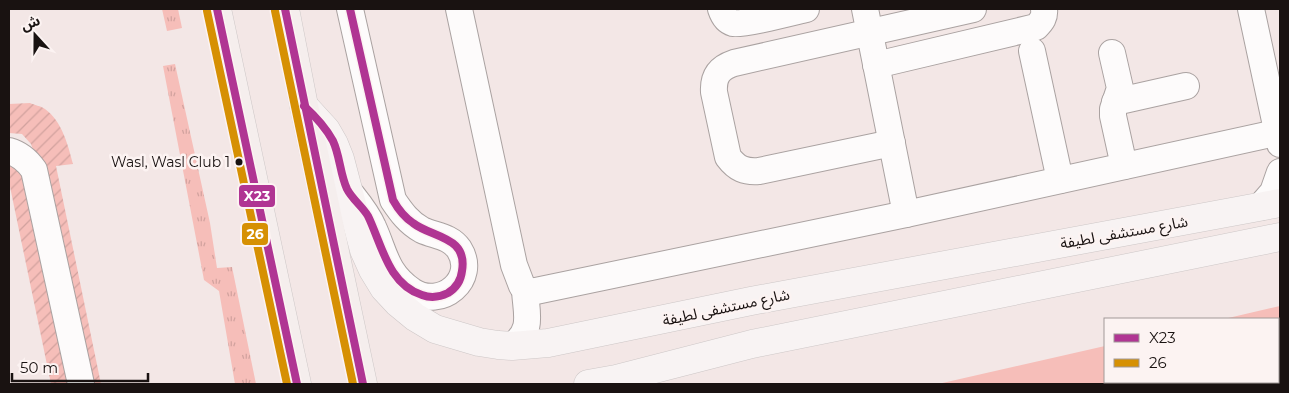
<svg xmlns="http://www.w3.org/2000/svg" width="1289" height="393" font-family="Montserrat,'Noto Sans Arabic',sans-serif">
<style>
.grass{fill:url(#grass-tufts)}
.park{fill:#f6beb9}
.garden{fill:url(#garden-furrows)}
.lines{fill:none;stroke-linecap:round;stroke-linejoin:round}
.minor-casing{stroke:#aaa2a1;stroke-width:28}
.major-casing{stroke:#cdc7c7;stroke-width:29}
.highway-casing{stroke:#cdc7c7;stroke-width:29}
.minor{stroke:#fdfbfb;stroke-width:26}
.major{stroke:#f8f3f3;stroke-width:28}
.highway{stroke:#f5eeed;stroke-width:28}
.bus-1-casing{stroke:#fcf3f2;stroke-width:11}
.bus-2-casing{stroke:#fcf3f2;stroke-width:11}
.bus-1{stroke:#b03593;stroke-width:8}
.bus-2{stroke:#d69003;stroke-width:8}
.bus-dot{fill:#191211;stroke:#fcf3f2;stroke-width:2}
.labels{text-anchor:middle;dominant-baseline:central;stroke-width:5;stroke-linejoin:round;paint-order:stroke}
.bus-label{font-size:14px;fill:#191211;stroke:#fcf3f2;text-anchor:end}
.street-label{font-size:15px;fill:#191211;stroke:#fcf3f2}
.line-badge{stroke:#fcf3f2;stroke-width:2}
.badge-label{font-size:14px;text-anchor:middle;font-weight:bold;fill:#fff}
</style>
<defs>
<pattern id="grass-tufts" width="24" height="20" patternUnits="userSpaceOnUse" patternTransform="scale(1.25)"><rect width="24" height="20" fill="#f6beb9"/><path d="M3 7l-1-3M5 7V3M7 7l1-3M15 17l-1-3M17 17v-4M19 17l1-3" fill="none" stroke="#d2a29e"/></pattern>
<pattern id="garden-furrows" width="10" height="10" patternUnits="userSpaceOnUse" patternTransform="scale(1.25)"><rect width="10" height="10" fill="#f6beb9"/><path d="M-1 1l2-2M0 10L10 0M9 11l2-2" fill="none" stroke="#d2a29e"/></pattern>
</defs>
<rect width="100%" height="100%" fill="#f3e7e6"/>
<g class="grass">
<polygon points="162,9 178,9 182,28 167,31"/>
<polygon points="175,64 210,223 217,268 232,267 256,384 235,384 219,291 204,280 163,66"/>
</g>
<polygon class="park" points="1280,306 1280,384 938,384 1105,346 1105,382 1278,382 1278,319 1224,319"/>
<g class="garden">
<path d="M30,103C34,105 41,106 45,109C62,121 68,145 73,164L56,166L101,384H89L39,166L31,144L22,134L9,133V104Z"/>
<polygon points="9,157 21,166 71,384 51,384 9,182"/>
</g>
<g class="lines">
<defs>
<g id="minor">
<path d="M350,9L393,200C401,212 409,223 422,230C435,236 450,236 459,249C478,279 441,310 412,291C385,272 385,253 373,227C368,215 360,205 352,195"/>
<polyline points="459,9 514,265 522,286 531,292 906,214 1280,132"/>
<path d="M721,9C723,15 726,21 733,23C743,25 793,12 806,9"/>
<polyline points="865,9 906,214"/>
<polyline points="1251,9 1280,144"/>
<polyline points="1032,51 1060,180"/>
<polyline points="1112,53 1120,88 1113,109 1113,116 1124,166"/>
<path d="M876,65L1036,27C1042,21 1045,17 1044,9"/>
<polyline points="1115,102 1186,86"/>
<path d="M892,143L759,171C745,172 737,169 728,157L714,92C713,76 719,68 734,63L973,9"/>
<path d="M9,151C20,154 27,160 34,170L81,384"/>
<polyline points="1260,207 1273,192 1280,172"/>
<path d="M512,346C534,330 526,313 525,290"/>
</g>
<g id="major">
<polyline points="304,106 326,130 334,144 340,159 364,250 373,270 384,288 398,303 415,317 435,329 479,342 498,345 512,346 548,343 751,301 1280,203"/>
<polyline points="588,384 616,379 752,344 1280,237"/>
</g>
<g id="highway">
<polyline points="217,9 297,384"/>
<polyline points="285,9 304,106 363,384"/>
</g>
</defs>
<use href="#minor" class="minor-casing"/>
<use href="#major" class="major-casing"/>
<use href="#highway" class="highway-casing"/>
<use href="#minor" class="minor"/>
<use href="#major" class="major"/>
<use href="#highway" class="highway"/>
<defs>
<g id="bus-1">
<polyline points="217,9 297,384"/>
<polyline points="285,9 363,384"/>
<path d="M304,106C315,116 326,128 333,141C340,156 340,174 347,189C352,199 362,206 368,216C382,245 388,284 422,295C430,298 440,297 448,293C456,288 461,280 462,271C468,236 432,238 413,223C404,217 398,209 393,200L350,9"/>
</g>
<g id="bus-2">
<polyline points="207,11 287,384"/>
<polyline points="275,11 353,384"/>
</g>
</defs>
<use href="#bus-1" class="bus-1-casing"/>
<use href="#bus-2" class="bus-2-casing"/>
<use href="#bus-1" class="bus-1"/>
<use href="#bus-2" class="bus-2"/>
</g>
<circle class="bus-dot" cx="239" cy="162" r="4.5"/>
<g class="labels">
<g class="bus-label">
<text x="230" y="162">Wasl, Wasl Club 1</text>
</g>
<g class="street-label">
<text transform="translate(1124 232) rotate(-10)">شارع مستشفى لطيفة</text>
<text transform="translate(726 307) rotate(-12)">شارع مستشفى لطيفة</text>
</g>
</g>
<g class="line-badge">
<rect x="238" y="184" width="38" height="24" rx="5" fill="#b03593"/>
<rect x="241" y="222" width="28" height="24" rx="5" fill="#d69003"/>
</g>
<g class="badge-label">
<text x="257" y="201">X23</text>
<text x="255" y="239">26</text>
</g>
<rect width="1289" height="393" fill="none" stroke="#191211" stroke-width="20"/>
<rect x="1104" y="318" width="175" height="65" fill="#fcf3f2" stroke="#a19998"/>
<rect x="1114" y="334" width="25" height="8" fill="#b03593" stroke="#a19998"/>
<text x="1149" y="343" font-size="15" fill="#191211">X23</text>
<rect x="1114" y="359" width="25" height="8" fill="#d69003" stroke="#a19998"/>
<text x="1149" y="368" font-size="15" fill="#191211">26</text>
<g transform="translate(35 35) rotate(339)" stroke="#fcf3f2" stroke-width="4" paint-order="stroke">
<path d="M0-4L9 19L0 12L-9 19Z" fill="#191211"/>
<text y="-8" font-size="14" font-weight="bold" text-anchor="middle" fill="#191211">ش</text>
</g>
<path d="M12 373v8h136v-8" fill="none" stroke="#191211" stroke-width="2.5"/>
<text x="20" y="373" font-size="15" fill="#191211" stroke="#fcf3f2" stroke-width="4" paint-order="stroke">50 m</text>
</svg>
